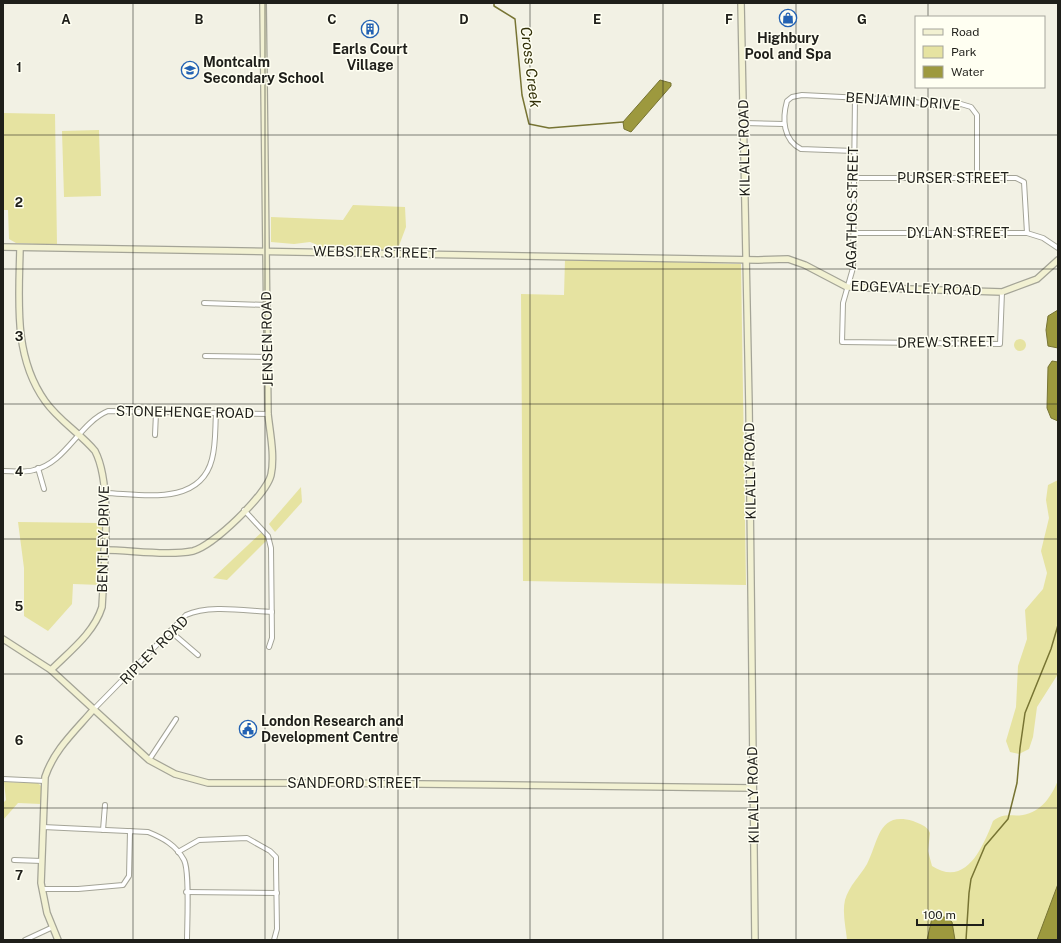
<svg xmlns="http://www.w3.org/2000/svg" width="1061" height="943" font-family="'Public Sans',sans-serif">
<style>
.green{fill:#e6e3a1}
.water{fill:#9d993e;stroke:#777433}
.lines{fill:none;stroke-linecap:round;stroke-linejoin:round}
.stream{stroke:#777433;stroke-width:1.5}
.street-casing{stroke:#a4a497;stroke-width:6}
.secondary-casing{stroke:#a4a497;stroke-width:8}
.street{stroke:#fff;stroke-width:4}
.secondary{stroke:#f2f1d2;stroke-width:5.5}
.grid{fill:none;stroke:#1f1f1a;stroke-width:1;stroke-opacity:0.55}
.labels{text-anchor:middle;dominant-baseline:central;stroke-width:3;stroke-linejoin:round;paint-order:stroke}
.poi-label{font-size:14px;font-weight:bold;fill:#1f1f1a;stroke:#fffff2}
.street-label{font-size:14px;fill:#1f1f1a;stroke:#fffff2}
.water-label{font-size:15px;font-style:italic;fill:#323008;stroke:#fffff2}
.grid-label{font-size:13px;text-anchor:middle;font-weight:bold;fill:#1f1f1a;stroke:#fffff2;stroke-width:3;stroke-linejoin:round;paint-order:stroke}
</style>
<rect width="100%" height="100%" fill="#f2f1e4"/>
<g class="green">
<polygon points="3,113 55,114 57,245 16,243 9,239 8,210 3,210"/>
<polygon points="99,130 101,196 64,197 62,131"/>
<polygon points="353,205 405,207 406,227 397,251 338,253 310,242 294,244 271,242 271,217 343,220"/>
<polygon points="565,259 741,264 746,585 523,581 521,294 564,295"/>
<circle cx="1020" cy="345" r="6"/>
<polygon points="1058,480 1058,674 1037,707 1033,737 1029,749 1019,754 1010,752 1006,741 1016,707 1018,666 1027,639 1025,610 1043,589 1047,573 1041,551 1049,518 1046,500 1048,485"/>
<polygon points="301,487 302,502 275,532 269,524"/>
<polygon points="18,522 102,523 101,585 73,584 72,604 48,631 24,616 24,568"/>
<polygon points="263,531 267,540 227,580 213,578"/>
<path d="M1058,780V889L1039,940H847C846,928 842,913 845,900C849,886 860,876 867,864C879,841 878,811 913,821C919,824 927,825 930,833L928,851L932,866C966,888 983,847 993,821C1005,812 1011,817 1023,815C1041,812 1052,796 1058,780Z"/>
<polygon points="4,782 38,783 41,786 41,804 18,803 3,820 3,803 6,800"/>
</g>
<g class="water">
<polygon points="660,80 671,83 671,86 631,132 624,129 623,122"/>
<polygon points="1058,310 1058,348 1048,346 1046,330 1048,316"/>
<polygon points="1052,361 1058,362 1058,421 1051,418 1047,408 1048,367"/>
<polygon points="1058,884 1058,940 1037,940"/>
<polygon points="935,914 947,918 952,922 955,940 927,940 932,918"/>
</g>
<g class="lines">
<g class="stream">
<polyline points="494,3 494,6 515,19 522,95 529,124 549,128 623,122"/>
<polyline points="966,940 969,893 971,879 985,846 1008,819 1017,783 1020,748 1025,713 1051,649 1058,625"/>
</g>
<defs>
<g id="street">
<polyline points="855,97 853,268 843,303 842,342 1000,344 1002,292"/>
<polyline points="744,123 784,124"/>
<path d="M854,151L801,149C783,140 782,119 787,101L792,97L802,95L903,100L933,105L961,104L971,107L977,115V178"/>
<polyline points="853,178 1016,178 1024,182 1027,233"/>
<polyline points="854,233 1027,233 1043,238 1058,248"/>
<polyline points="204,303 267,305"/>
<polyline points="205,356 268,357"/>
<polyline points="155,435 156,413"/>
<polyline points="38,468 44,489"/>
<path d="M3,471C13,471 24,473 34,470C66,463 79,423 108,411L268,414"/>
<path d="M105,493C141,494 200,507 212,459C216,444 215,428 216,413"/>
<polyline points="244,510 268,536 271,548 272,638 269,647"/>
<polyline points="170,631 198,655"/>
<path d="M93,710L186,615C209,604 247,611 272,612"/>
<polyline points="149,760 176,719"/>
<polyline points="3,779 45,781"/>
<path d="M43,827L148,832C163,838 176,845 184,860C190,871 187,924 187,940"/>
<polyline points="103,830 105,805"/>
<polyline points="178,852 199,840 247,838 270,851 276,857 276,866 277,929 274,940"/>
<polyline points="14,860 42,861"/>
<polyline points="42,889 78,889 123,885 129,876 130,831"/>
<polyline points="186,892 277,893"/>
<polyline points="25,940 53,927"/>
</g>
<g id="secondary">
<polyline points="741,3 749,406 755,940"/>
<polyline points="3,247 758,260 788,259 805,265 847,287 1002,292 1037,279 1058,260"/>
<path d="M20,248C19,300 13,356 45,401C59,421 80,433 95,451C113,485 104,566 102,607C94,633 70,651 51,670"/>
<path d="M104,550C130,550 169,556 193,551C213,546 266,495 271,475C275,456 270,433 268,414L263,3"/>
<polyline points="3,639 51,670 149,760 175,774 208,783 331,783 753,788"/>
<path d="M58,940L47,913L41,883L45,777C54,750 74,732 93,710"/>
</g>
</defs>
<use href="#street" class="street-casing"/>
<use href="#secondary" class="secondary-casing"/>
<use href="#street" class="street"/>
<use href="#secondary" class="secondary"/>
</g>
<path class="grid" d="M133,3V940M265,3V940M398,3V940M530,3V940M663,3V940M796,3V940M928,3V17M928,87V940M3,135H1058M3,269H1058M3,404H1058M3,539H1058M3,674H1058M3,808H1058"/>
<defs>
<symbol id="shop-ring" viewBox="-11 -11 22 22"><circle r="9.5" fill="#fffff2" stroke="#2362b3" stroke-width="1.5"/><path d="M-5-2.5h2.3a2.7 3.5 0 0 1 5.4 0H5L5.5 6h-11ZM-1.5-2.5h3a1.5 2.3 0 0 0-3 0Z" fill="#2362b3"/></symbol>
<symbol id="building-ring" viewBox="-11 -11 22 22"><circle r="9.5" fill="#fffff2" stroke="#2362b3" stroke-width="1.5"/><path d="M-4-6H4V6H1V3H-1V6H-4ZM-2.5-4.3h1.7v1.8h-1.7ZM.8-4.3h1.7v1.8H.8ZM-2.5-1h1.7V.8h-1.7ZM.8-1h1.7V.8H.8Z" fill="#2362b3"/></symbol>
<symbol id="school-ring" viewBox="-11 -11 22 22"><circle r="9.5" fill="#fffff2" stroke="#2362b3" stroke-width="1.5"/><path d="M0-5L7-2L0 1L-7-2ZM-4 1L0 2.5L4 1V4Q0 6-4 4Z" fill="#2362b3"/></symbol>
<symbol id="civic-ring" viewBox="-11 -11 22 22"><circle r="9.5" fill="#fffff2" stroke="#2362b3" stroke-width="1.5"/><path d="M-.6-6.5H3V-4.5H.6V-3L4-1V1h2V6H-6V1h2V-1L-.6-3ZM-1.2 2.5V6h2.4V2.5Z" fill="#2362b3"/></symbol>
</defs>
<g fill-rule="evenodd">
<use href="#shop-ring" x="778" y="8" width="20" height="20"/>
<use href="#building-ring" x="360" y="19" width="20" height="20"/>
<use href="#school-ring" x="180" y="60" width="20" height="20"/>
<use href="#civic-ring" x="238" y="719" width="20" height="20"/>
</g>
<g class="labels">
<g class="poi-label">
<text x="788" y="38">Highbury<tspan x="788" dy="16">Pool and Spa</tspan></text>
<text x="370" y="49">Earls Court<tspan x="370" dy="16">Village</tspan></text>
<text x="203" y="62" text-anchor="start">Montcalm<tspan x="203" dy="16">Secondary School</tspan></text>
<text x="261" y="721" text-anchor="start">London Research and<tspan x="261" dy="16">Development Centre</tspan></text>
</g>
<g class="street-label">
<text transform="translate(903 101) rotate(4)">BENJAMIN DRIVE</text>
<text transform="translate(744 148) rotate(-91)">KILALLY ROAD</text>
<text x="953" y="178">PURSER STREET</text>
<text transform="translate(852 208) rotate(-89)">AGATHOS STREET</text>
<text x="958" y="233">DYLAN STREET</text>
<text transform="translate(375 252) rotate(1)">WEBSTER STREET</text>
<text transform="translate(916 288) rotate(2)">EDGEVALLEY ROAD</text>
<text transform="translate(267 339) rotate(-91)">JENSEN ROAD</text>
<text transform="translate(946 342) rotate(-1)">DREW STREET</text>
<text transform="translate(185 412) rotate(1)">STONEHENGE ROAD</text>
<text transform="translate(750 471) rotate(-91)">KILALLY ROAD</text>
<text transform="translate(103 539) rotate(-89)">BENTLEY DRIVE</text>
<text transform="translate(154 650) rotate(-45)">RIPLEY ROAD</text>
<text x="354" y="783">SANDFORD STREET</text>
<text transform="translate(753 795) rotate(-91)">KILALLY ROAD</text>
</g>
<g class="water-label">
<text transform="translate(531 67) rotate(83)">Cross Creek</text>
</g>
</g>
<g class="grid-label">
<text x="66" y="24">A</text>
<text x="199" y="24">B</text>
<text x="332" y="24">C</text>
<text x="464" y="24">D</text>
<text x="597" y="24">E</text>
<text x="729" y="24">F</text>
<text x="862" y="24">G</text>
<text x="19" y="72">1</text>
<text x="19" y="207">2</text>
<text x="19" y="341">3</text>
<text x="19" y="476">4</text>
<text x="19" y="611">5</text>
<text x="19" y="745">6</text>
<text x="19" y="880">7</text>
</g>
<rect width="1061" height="943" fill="none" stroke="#1f1f1a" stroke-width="8"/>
<rect x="915" y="16" width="130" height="72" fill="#fffff2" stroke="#a5a59c"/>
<rect x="923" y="29" width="20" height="6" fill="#f2f1d2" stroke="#a5a59c"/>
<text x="951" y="36" font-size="12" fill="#1f1f1a">Road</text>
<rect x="923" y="46" width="20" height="12" fill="#e6e3a1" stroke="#a5a59c"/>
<text x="951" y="56" font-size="12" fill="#1f1f1a">Park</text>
<rect x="923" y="66" width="20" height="12" fill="#9d993e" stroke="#a5a59c"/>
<text x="951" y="76" font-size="12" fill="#1f1f1a">Water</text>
<path d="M917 919v6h66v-6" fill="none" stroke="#1f1f1a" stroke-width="2"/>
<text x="923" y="919" font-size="12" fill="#1f1f1a" stroke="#fffff2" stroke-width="3" paint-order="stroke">100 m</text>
</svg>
